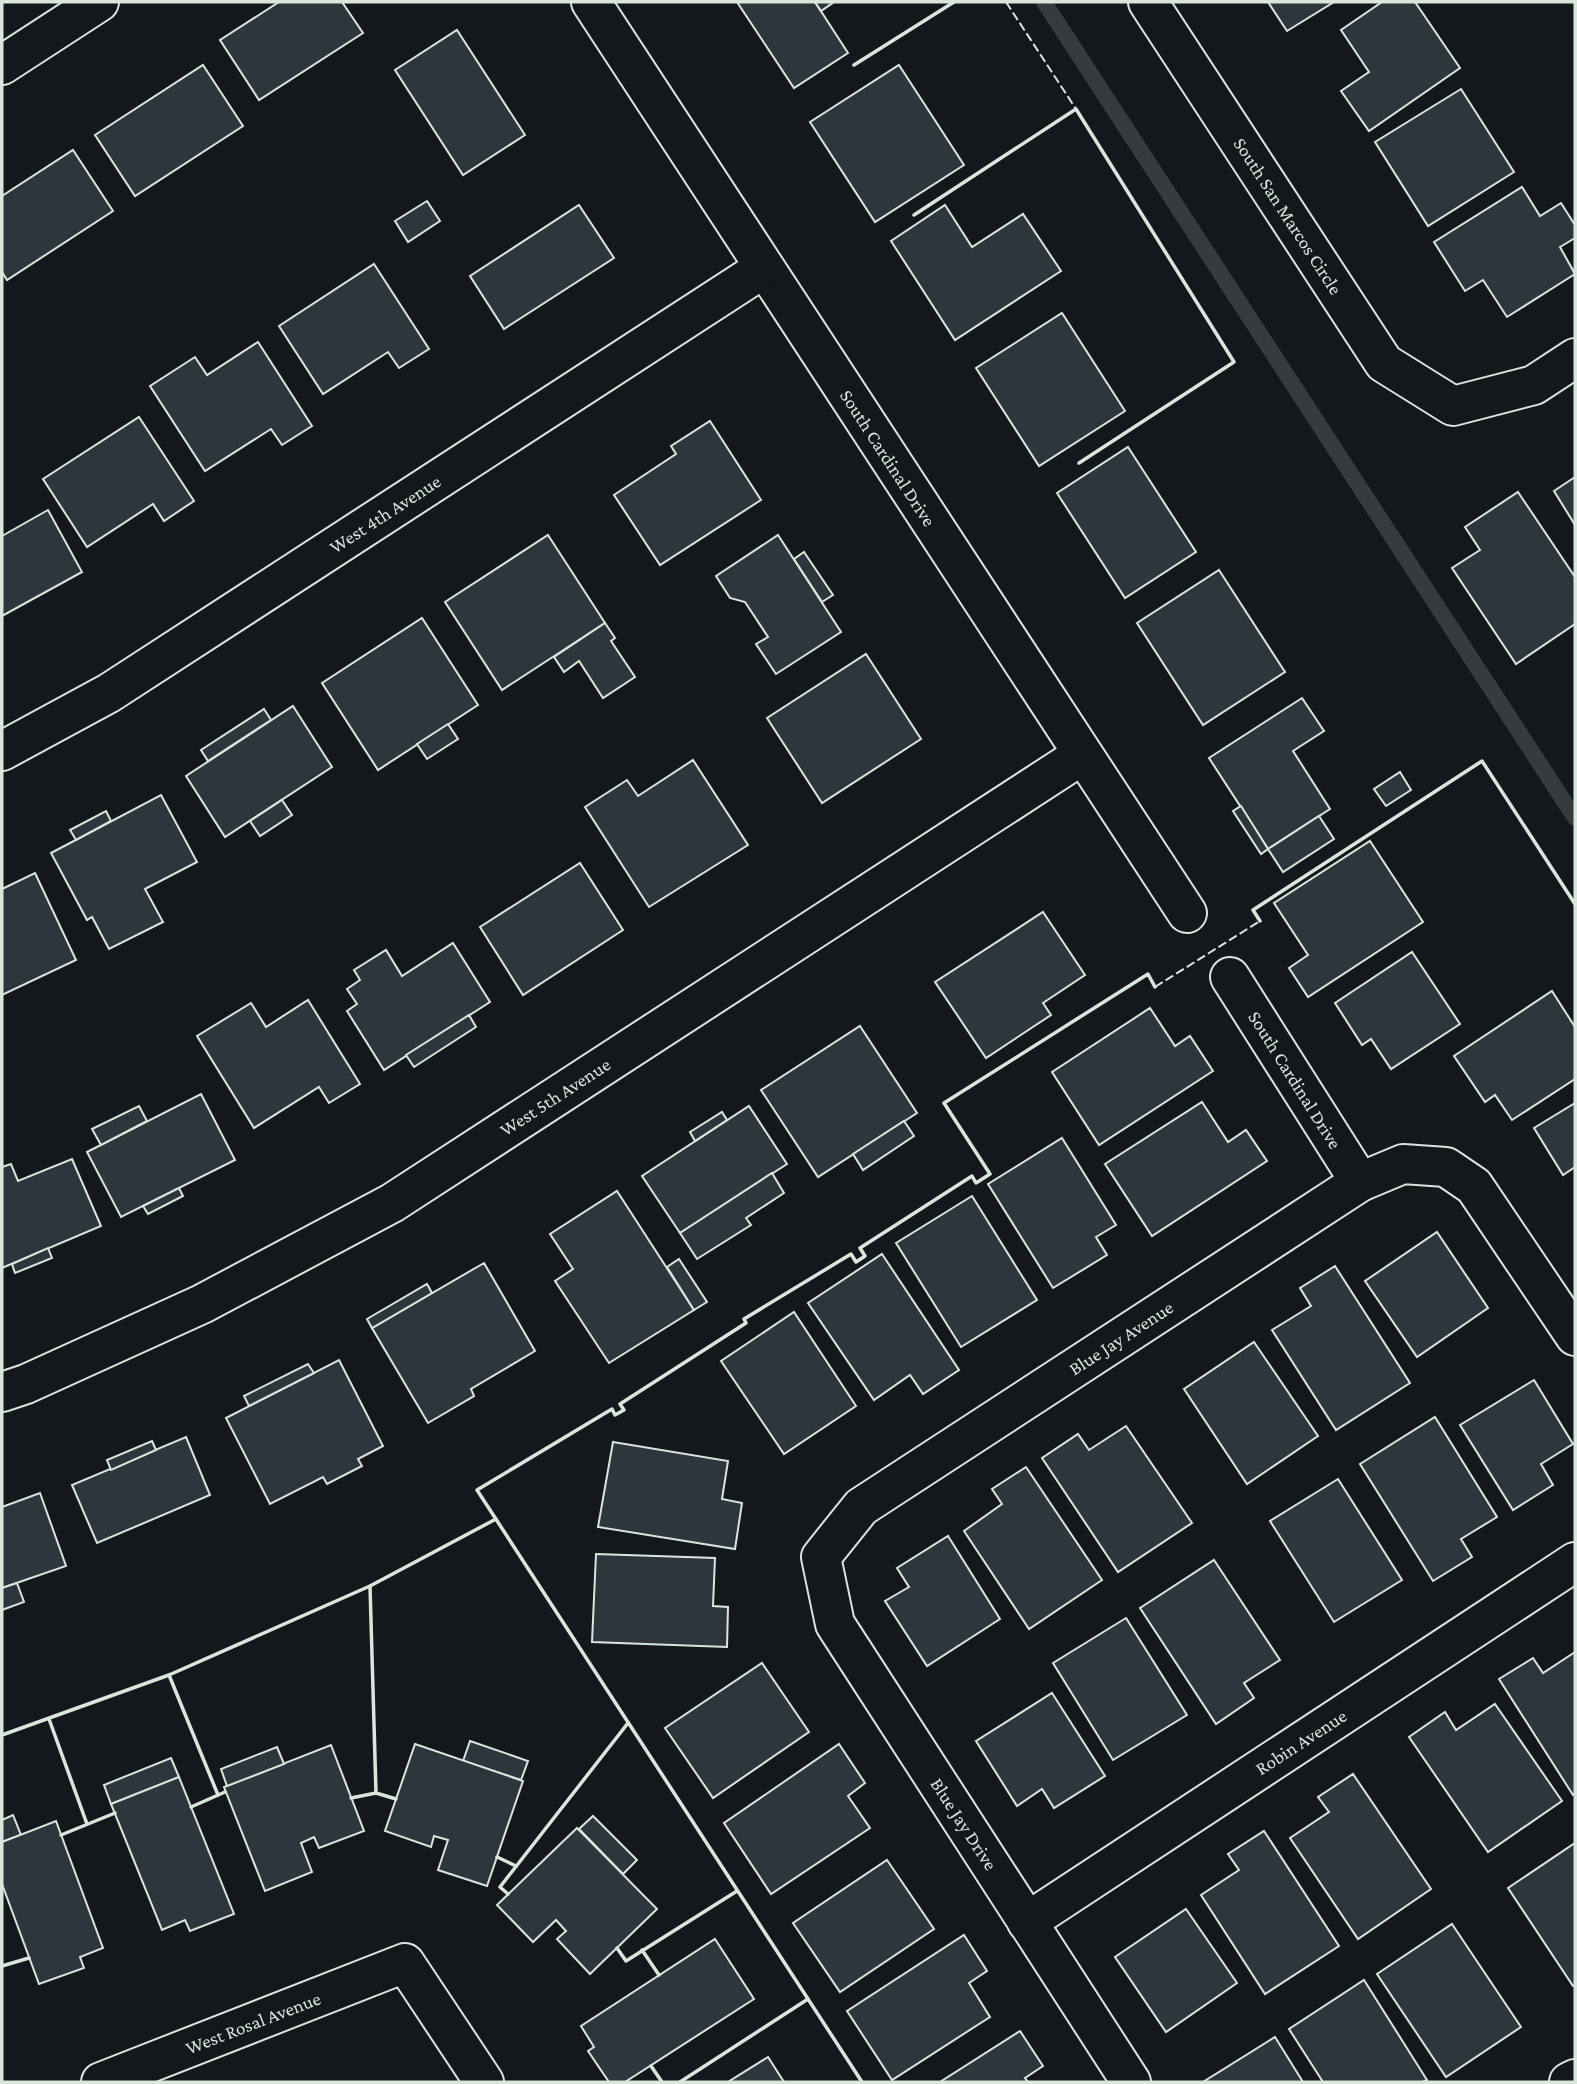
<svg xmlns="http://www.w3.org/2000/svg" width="1577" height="2084" font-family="'Crimson Pro',serif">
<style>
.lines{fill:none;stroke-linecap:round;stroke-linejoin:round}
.stream{stroke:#363b3e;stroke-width:16}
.building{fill:#2c363c;stroke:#d8e6dc;stroke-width:2}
.street-casing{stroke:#d8e6dc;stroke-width:42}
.street{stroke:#14181c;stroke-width:38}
.fence{stroke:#d8e6dc;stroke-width:2;stroke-dasharray:9 3.5;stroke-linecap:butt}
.wall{stroke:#d8e6dc;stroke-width:3.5}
.labels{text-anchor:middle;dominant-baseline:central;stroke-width:5;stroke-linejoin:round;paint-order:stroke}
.street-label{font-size:19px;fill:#d8e6dc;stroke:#14181c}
</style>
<rect width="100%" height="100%" fill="#14181c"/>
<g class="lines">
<polyline class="stream" points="1044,2 1575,818"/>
</g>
<g class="building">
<polygon points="279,2 342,2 363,33 259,100 220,40"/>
<polygon points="737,2 815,2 848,53 794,88"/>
<polygon points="815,2 834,2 821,11"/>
<polygon points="1268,2 1334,2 1287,31"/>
<polygon points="1382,2 1415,2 1460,68 1369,131 1341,91 1369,72 1341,30"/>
<polygon points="457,30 525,135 463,175 395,70"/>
<polygon points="203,65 243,126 135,196 95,135"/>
<polygon points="899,65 964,165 875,222 810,122"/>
<polygon points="1461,89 1514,172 1428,226 1375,142"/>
<polygon points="73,150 113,211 7,280 2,272 2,196"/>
<polygon points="1522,187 1540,216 1561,203 1575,225 1575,238 1560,247 1575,274 1507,317 1483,280 1465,291 1434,242"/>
<polygon points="427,201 440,221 408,242 395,221"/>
<polygon points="579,205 614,258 504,329 470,276"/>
<polygon points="945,205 972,247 1023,214 1061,271 955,340 891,241"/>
<polygon points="374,264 429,349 399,368 388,352 323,394 279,326"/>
<polygon points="1062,313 1125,411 1039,466 976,368"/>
<polygon points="258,342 312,426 282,445 271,429 205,471 150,386 195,357 207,375"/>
<polygon points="139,417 194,501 164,521 153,504 87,547 43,479"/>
<polygon points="710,421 761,500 660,565 614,495 676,454 671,446"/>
<polygon points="1128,447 1196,552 1125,598 1057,493"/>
<polygon points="1575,477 1575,525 1554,491"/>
<polygon points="1518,492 1575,577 1575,624 1516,664 1452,568 1480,550 1465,527"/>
<polygon points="48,510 82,572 2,616 2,536"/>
<polygon points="548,535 605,623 502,690 445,602"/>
<polygon points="778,535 841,632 776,674 756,644 768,637 745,602 730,598 716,576"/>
<polygon points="804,552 833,595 822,602 794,559"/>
<polygon points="1219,570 1285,672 1203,725 1137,623"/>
<polygon points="422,618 478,705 378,770 322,683"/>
<polygon points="605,623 615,638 611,641 635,677 603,698 579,661 564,672 554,657"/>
<polygon points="866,654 921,739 822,803 767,718"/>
<polygon points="1302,698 1324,731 1293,751 1330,809 1268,849 1209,758"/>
<polygon points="293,706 332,767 225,837 186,776"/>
<polygon points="264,709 271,720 208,761 201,750"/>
<polygon points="448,724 458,739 427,759 417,744"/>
<polygon points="693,760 748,845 649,907 585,807 627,780 638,796"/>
<polygon points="1400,772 1411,790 1386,806 1374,789"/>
<polygon points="161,795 197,862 145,889 163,922 109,949 92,917 87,920 51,853"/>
<polygon points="282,800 292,815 260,836 250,821"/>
<polygon points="1241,806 1268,849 1261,854 1233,811"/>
<polygon points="106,811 111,821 76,840 70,830"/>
<polygon points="1319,816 1334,839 1283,872 1268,849"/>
<polygon points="1370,841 1423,922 1308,997 1289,968 1308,955 1274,903"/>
<polygon points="580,863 623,930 523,995 480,927"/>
<polygon points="35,873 76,960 2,995 2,889"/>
<polygon points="1043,912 1085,975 1043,1003 1051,1015 986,1058 935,982"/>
<polygon points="453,943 490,1002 384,1070 347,1011 357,1004 347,989 360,980 354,970 386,950 402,976"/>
<polygon points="1412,952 1460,1024 1391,1069 1371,1039 1362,1045 1335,1003"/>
<polygon points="1552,991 1575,1027 1575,1079 1512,1120 1495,1095 1485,1102 1454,1056"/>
<polygon points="308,1000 360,1084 329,1103 319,1087 254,1128 197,1036 251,1003 266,1027"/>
<polygon points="1150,1008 1175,1046 1190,1036 1213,1071 1099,1145 1052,1072"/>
<polygon points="469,1015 476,1027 414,1067 406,1055"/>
<polygon points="860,1026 917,1113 818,1177 761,1090"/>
<polygon points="201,1094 235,1160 121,1217 87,1152"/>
<polygon points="1202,1102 1228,1142 1246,1130 1267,1161 1152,1236 1105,1164"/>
<polygon points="1575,1103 1575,1167 1563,1175 1534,1128"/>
<polygon points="139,1106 147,1121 101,1145 92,1129"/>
<polygon points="749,1106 787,1164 680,1233 642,1176"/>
<polygon points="722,1112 727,1120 695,1141 690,1132"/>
<polygon points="904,1121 914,1136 863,1170 853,1154"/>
<polygon points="1062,1138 1116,1225 1096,1237 1107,1255 1053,1288 988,1184"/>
<polygon points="72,1159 101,1226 2,1268 2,1167 11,1164 18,1181"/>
<polygon points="772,1173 784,1193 746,1218 751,1225 697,1259 680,1233"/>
<polygon points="179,1188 183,1196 148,1214 143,1206"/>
<polygon points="617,1191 694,1310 609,1363 555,1281 573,1269 550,1234"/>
<polygon points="972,1196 1037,1300 961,1347 896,1243"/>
<polygon points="1437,1232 1488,1308 1417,1357 1365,1281"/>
<polygon points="48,1248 52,1258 15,1273 12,1264"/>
<polygon points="882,1254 959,1370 923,1394 910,1375 874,1400 808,1303"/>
<polygon points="679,1259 707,1302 694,1310 667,1267"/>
<polygon points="484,1263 535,1351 471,1389 474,1396 428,1423 372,1328"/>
<polygon points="1335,1266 1410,1383 1336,1430 1272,1330 1311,1306 1300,1288"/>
<polygon points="427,1284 432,1293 372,1328 367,1319"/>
<polygon points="794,1312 856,1406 784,1454 721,1361"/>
<polygon points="1254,1342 1318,1436 1247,1484 1184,1389"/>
<polygon points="339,1360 383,1446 358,1459 362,1466 327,1484 323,1477 270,1504 226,1418"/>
<polygon points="308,1364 314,1373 249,1406 244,1396"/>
<polygon points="1534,1380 1573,1444 1541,1464 1553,1485 1513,1510 1460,1425"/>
<polygon points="1435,1417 1497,1517 1461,1539 1472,1557 1433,1581 1360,1464"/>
<polygon points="1126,1426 1192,1523 1118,1572 1042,1458 1078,1434 1089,1450"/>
<polygon points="186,1437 210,1495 97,1543 72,1485"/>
<polygon points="152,1441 156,1450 111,1470 107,1460"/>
<polygon points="613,1442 728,1461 722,1499 742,1503 735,1549 598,1527"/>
<polygon points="1026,1467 1102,1580 1029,1629 964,1531 1002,1504 992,1489"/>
<polygon points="1338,1479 1402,1580 1334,1622 1270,1521"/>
<polygon points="40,1493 66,1566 2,1588 2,1507"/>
<polygon points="948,1536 1000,1619 927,1666 885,1601 909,1587 897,1568"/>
<polygon points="596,1554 715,1558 713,1606 728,1607 727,1647 592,1642"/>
<polygon points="1214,1560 1280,1660 1244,1683 1254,1698 1216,1724 1140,1608"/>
<polygon points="17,1583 24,1602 2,1610 2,1588"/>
<polygon points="1126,1618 1187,1715 1113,1760 1053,1663"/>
<polygon points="1575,1652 1575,1794 1573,1795 1499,1679 1533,1658 1543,1673"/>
<polygon points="762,1663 809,1732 713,1798 665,1728"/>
<polygon points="1052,1693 1105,1776 1054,1808 1042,1789 1017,1806 976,1741"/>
<polygon points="1495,1704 1562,1801 1488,1852 1409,1737 1445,1712 1456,1730"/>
<polygon points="470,1741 528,1761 521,1780 463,1761"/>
<polygon points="415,1744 523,1781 487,1886 438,1870 448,1840 434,1836 431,1847 385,1831"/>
<polygon points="839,1744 865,1783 848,1796 870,1828 771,1894 724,1823"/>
<polygon points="331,1745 364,1831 319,1848 314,1837 301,1843 312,1872 265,1891 224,1787"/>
<polygon points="277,1747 284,1764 227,1786 221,1769"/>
<polygon points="171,1758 179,1777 111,1804 104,1785"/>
<polygon points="1353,1774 1431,1889 1358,1939 1290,1838 1329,1812 1318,1797"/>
<polygon points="179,1777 234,1914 190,1931 185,1920 162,1930 111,1804"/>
<polygon points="13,1815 21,1835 2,1842 2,1820"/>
<polygon points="593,1816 637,1860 623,1874 579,1829"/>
<polygon points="56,1821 103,1948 80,1957 84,1968 39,1984 2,1884 2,1842"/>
<polygon points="577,1828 657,1909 590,1974 557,1939 566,1931 556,1920 533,1942 497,1905"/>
<polygon points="1264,1831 1339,1946 1265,1994 1201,1895 1239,1870 1228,1854"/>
<polygon points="1575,1843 1575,1985 1573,1986 1508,1888"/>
<polygon points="887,1860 934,1929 840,1992 793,1923"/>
<polygon points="1186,1909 1237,1983 1166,2032 1115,1957"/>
<polygon points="1452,1924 1521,2027 1446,2077 1377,1974"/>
<polygon points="964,1935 987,1971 969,1983 990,2017 892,2080 847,2011"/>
<polygon points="715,1939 754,1999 625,2082 609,2082 588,2051 594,2047 581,2026"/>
<polygon points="1364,1980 1427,2080 1423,2082 1323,2082 1289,2029"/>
<polygon points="1020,2031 1043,2066 1025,2078 1028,2082 940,2082"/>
<polygon points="1275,2037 1303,2082 1203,2082"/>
<polygon points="768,2057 784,2082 728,2082"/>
</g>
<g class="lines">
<defs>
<g id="street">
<polyline points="591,2 1187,913"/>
<polyline points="1148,2 1384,363 1453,406 1534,385 1575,358"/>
<polyline points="2,65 99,2"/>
<polyline points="2,751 109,693 764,268"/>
<polyline points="1230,977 1360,1182"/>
<polyline points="2,1392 26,1384 202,1304 392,1203 1082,755"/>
<polyline points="1027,1922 1575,1562"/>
<polyline points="101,2082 405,1963 484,2082"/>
<polyline points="1131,2082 835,1624 821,1557 861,1507 1360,1182 1403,1164 1446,1167 1474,1186 1575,1336"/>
<polyline points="1569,2082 1575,2079"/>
</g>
</defs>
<use href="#street" class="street-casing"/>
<use href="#street" class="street"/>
<g class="fence">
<polyline points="1006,2 1076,109"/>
<polyline points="1155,987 1260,921"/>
</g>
<g class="wall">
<polyline points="854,65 954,2"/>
<polyline points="914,215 1076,109 1234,362 1079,463"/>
<polyline points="1260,921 1253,910 1482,761 1575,904"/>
<polyline points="370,1586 376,1793"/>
<polyline points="169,1675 218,1795"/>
<polyline points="49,1719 87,1824"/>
<polyline points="2,1735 169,1675 370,1586 496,1519"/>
<polyline points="351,1798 376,1793 396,1799"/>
<polyline points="191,1807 225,1792"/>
<polyline points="61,1835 115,1813"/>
<polyline points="497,1857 516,1866"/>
<polyline points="508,1894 500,1887 628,1723"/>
<polyline points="617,1948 626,1961 737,1891"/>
<polyline points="642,1950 659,1975"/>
<polyline points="2,1966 29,1958"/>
<polyline points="651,2066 662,2082"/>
<polyline points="680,2082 808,1999"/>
<polyline points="862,2082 477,1490 612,1409 615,1415 624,1410 620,1404 746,1323 744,1319 851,1254 856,1262 865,1256 860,1248 972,1176 976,1183 990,1174 944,1103 1148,974 1155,987"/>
</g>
</g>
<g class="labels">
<g class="street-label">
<text transform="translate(1288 216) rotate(57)">South San Marcos Circle</text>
<text transform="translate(888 458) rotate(57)">South Cardinal Drive</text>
<text transform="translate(385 514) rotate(-33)">West 4th Avenue</text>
<text transform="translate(1295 1080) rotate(58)">South Cardinal Drive</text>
<text transform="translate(555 1097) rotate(-33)">West 5th Avenue</text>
<text transform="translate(1121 1338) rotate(-33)">Blue Jay Avenue</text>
<text transform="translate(1301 1742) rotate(-33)">Robin Avenue</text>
<text transform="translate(964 1824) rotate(57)">Blue Jay Drive</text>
<text transform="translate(253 2023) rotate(-21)">West Rosal Avenue</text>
</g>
</g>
<rect width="1577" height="2084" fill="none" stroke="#d8e6dc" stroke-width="7"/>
</svg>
